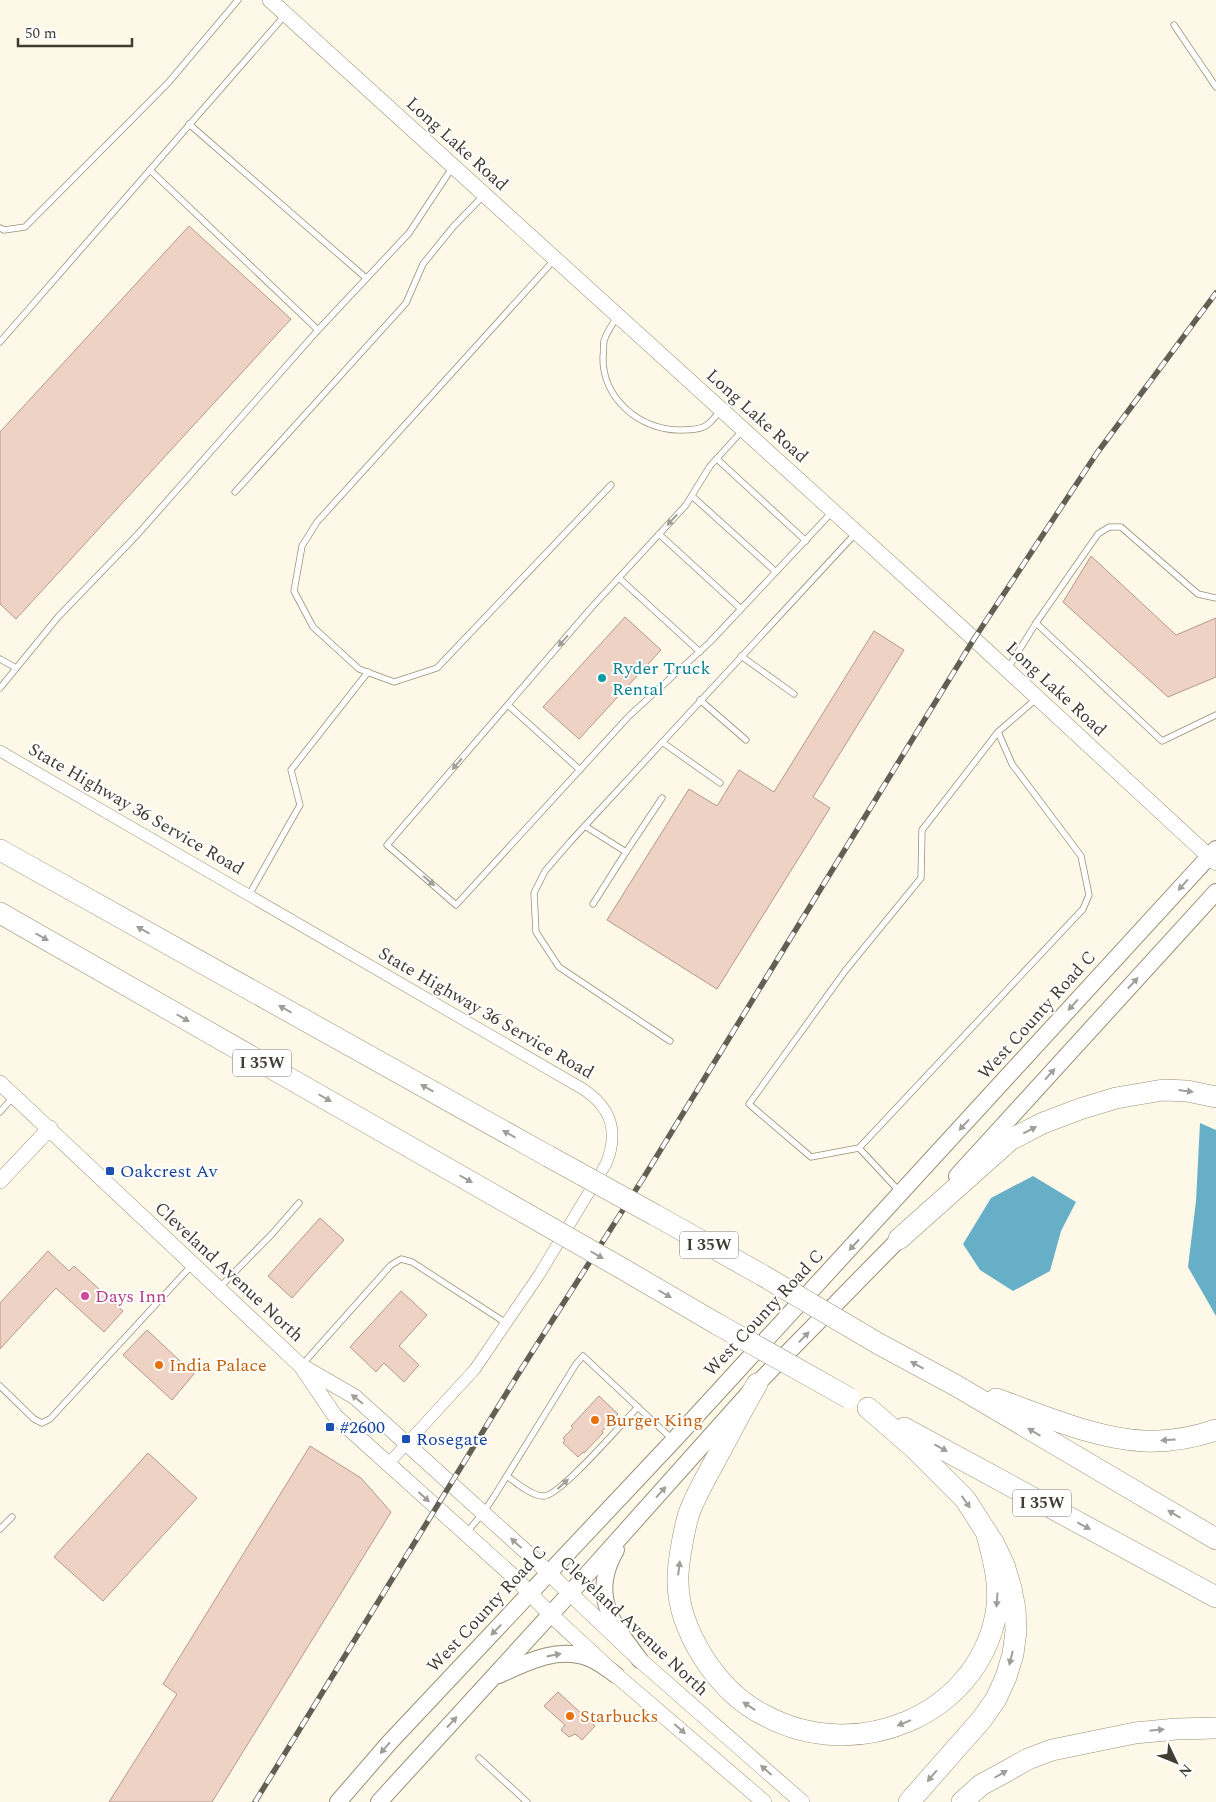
<svg xmlns="http://www.w3.org/2000/svg" width="1216" height="1802" font-family="Spectral,serif">
<style>
.water{fill:#66afc6}
.building{fill:#eed2c3;stroke:#b4998b}
.lines{fill:none;stroke-linecap:round;stroke-linejoin:round}
.service-casing{stroke:#989076;stroke-width:7}
.minor-casing{stroke:#989076;stroke-width:12}
.tertiary-casing{stroke:#989076;stroke-width:16}
.secondary-casing{stroke:#989076;stroke-width:18}
.motorway-casing{stroke:#989076;stroke-width:22}
.service{stroke:#fff;stroke-width:5.5}
.minor{stroke:#fff;stroke-width:11}
.tertiary{stroke:#fff;stroke-width:15}
.secondary{stroke:#fff;stroke-width:16}
.motorway{stroke:#fff;stroke-width:21}
.rail-casing{stroke:#635f54;stroke-width:5.5}
.rail{stroke:#fff;stroke-width:4;stroke-dasharray:11;stroke-linecap:butt}
.motorway-bridge-casing{stroke:#989076;stroke-width:22;stroke-linecap:butt}
.motorway-bridge{stroke:#fff;stroke-width:21}
.oneway{fill:#a09e98}
.culture-dot{fill:#0f9aa8;stroke:#fff;stroke-width:2}
.transit-dot{fill:#1a4fb4;stroke:#fff;stroke-width:2}
.hotel-dot{fill:#d1479c;stroke:#fff;stroke-width:2}
.food-dot{fill:#e8710a;stroke:#fff;stroke-width:2}
.labels{text-anchor:middle;dominant-baseline:central;stroke-width:4;stroke-linejoin:round;paint-order:stroke}
.shield{fill:#fff;stroke:#797770;stroke-width:1}
.shield-label{font-size:16px;font-weight:bold;fill:#403d32}
.street-label{font-size:18px;fill:#403d32;stroke:#fff}
.culture-label{font-size:18px;fill:#0d838f;stroke:#fff;text-anchor:start}
.transit-label{font-size:18px;fill:#164399;stroke:#fff;text-anchor:start}
.hotel-label{font-size:18px;fill:#b23c85;stroke:#fff;text-anchor:start}
.food-label{font-size:18px;fill:#c56008;stroke:#fff;text-anchor:start}
</style>
<rect width="100%" height="100%" fill="#fef8e8"/>
<g class="water">
<polygon points="1200,1123 1216,1130 1216,1316 1188,1267 1196,1201"/>
<polygon points="1033,1176 1076,1202 1061,1231 1050,1271 1013,1291 980,1270 963,1244 991,1198"/>
</g>
<g class="building">
<polygon points="189,226 291,319 16,619 0,604 0,432"/>
<polygon points="1091,556 1176,635 1216,618 1216,677 1168,697 1063,602"/>
<polygon points="625,617 661,650 579,739 543,707"/>
<polygon points="874,631 904,650 813,797 830,808 717,989 607,920 689,789 717,806 739,770 774,792"/>
<polygon points="320,1218 344,1240 292,1298 268,1276"/>
<polygon points="48,1251 69,1271 74,1266 123,1311 104,1332 56,1288 0,1349 0,1303"/>
<polygon points="401,1291 427,1315 399,1346 419,1365 404,1382 384,1363 376,1372 350,1347"/>
<polygon points="147,1330 194,1374 172,1400 123,1355"/>
<polygon points="599,1396 618,1414 602,1431 603,1433 584,1453 583,1452 578,1457 563,1443 565,1440 563,1438 573,1428 571,1426"/>
<polygon points="310,1446 361,1478 391,1512 212,1802 109,1802 177,1694 163,1684"/>
<polygon points="148,1453 197,1498 103,1601 54,1557"/>
<polygon points="558,1692 595,1726 582,1740 575,1734 569,1737 561,1730 565,1725 544,1706"/>
</g>
<g class="lines">
<defs>
<g id="service">
<polyline points="1174,25 1216,87"/>
<polyline points="189,124 366,278"/>
<polyline points="150,170 318,330"/>
<polyline points="0,228 4,230 25,227 168,83 238,0"/>
<polyline points="555,259 317,522 302,546 294,591 313,627 359,669 394,682 437,668 611,485"/>
<path d="M617,317C612,325 606,333 604,341C603,346 604,352 603,357C602,398 640,431 681,430C689,430 700,430 707,425C712,421 716,416 720,411"/>
<polyline points="0,342 286,14"/>
<polyline points="742,431 710,466 686,505 591,608 387,845 456,905 629,716 710,642 833,511"/>
<polyline points="717,459 806,541"/>
<polyline points="235,492 406,303 423,264 453,227 483,196"/>
<polyline points="692,496 776,572"/>
<polyline points="659,534 741,609"/>
<polyline points="619,578 700,652"/>
<polyline points="1036,623 1162,741 1216,715"/>
<polyline points="741,656 794,694"/>
<polyline points="0,659 16,668"/>
<polyline points="1008,668 1036,623 1098,534 1109,527 1121,527 1198,594 1216,598"/>
<polyline points="0,688 58,617 137,535 318,330 409,233 452,168"/>
<polyline points="700,700 746,740"/>
<polyline points="508,705 580,770"/>
<polyline points="662,742 720,783"/>
<polyline points="585,826 626,852 593,904"/>
<polyline points="626,852 662,798"/>
<polyline points="249,895 300,805 291,770 368,672"/>
<polyline points="670,1041 559,967 536,932 534,893 545,871 570,842 855,534"/>
<polyline points="0,1112 13,1097"/>
<polyline points="859,1148 1083,909 1089,895 1081,856 1012,764 998,732"/>
<polyline points="899,1191 859,1148 811,1157 749,1104 845,971 921,878 922,830 998,732 1036,699"/>
<polyline points="219,1288 272,1234 299,1203"/>
<polyline points="301,1366 391,1265 401,1259 412,1262 506,1323"/>
<polyline points="0,1386 34,1419 42,1423 50,1419 192,1265"/>
<path d="M507,1476C515,1482 533,1497 544,1496C560,1496 623,1422 638,1407"/>
<polyline points="0,1529 12,1517"/>
<polyline points="467,1532 483,1513 495,1495 576,1364 583,1356 672,1439"/>
<polyline points="479,1758 527,1802"/>
</g>
<path id="minor" d="M0,751L583,1089C612,1108 619,1132 606,1164L539,1275L475,1369L388,1464"/>
<g id="tertiary">
<polyline points="270,0 974,639 1216,863"/>
<polyline points="0,1083 301,1366 335,1416 514,1577 550,1614 616,1675 764,1802"/>
<polyline points="0,1181 50,1128"/>
<polyline points="305,1368 355,1397 533,1558 640,1660 802,1802"/>
</g>
<g id="secondary">
<polyline points="957,1176 1216,892"/>
<path d="M616,1550C589,1596 613,1624 640,1660"/>
<path d="M499,1675C527,1662 558,1646 589,1658C599,1662 608,1669 616,1675"/>
<polyline points="338,1802 389,1743 674,1440 1216,849"/>
<polyline points="379,1802 582,1580 757,1384 907,1231"/>
</g>
<g id="motorway">
<polyline points="0,850 548,1156"/>
<polyline points="0,913 525,1213"/>
<polyline points="655,1215 762,1275"/>
<polyline points="899,1239 1010,1140 1043,1123 1080,1109 1116,1098 1163,1090 1187,1091 1216,1097"/>
<polyline points="623,1269 717,1324"/>
<polyline points="879,1344 955,1385 1216,1539"/>
<path d="M757,1384C743,1408 730,1433 717,1457C708,1474 698,1491 691,1508C685,1522 677,1567 678,1582C678,1608 690,1636 703,1657C719,1682 739,1703 766,1716C856,1764 976,1717 996,1614C1001,1587 994,1561 987,1535"/>
<path d="M996,1399C1042,1415 1096,1439 1144,1441C1169,1442 1193,1438 1216,1430"/>
<polyline points="868,1408 913,1447 965,1499 994,1544 1004,1565 1011,1588 1015,1609 1016,1631 1013,1654 1006,1677 996,1699 982,1719 909,1802"/>
<polyline points="904,1428 1216,1597"/>
<polyline points="962,1802 981,1785 1005,1772 1028,1759 1052,1750 1135,1733 1176,1729 1216,1728"/>
</g>
</defs>
<use href="#service" class="service-casing"/>
<use href="#minor" class="minor-casing"/>
<use href="#tertiary" class="tertiary-casing"/>
<use href="#secondary" class="secondary-casing"/>
<use href="#motorway" class="motorway-casing"/>
<use href="#service" class="service"/>
<use href="#minor" class="minor"/>
<use href="#tertiary" class="tertiary"/>
<use href="#secondary" class="secondary"/>
<use href="#motorway" class="motorway"/>
<defs>
<polyline id="rail" points="255,1802 522,1368 644,1177 974,639 1097,453 1216,293"/>
</defs>
<use href="#rail" class="rail-casing"/>
<use href="#rail" class="rail"/>
<defs>
<g id="motorway-bridge">
<polyline points="548,1156 655,1215"/>
<polyline points="525,1213 623,1269"/>
<polyline points="762,1275 879,1344"/>
<polyline points="717,1324 849,1398"/>
</g>
</defs>
<use href="#motorway-bridge" class="motorway-bridge-casing"/>
<use href="#motorway-bridge" class="motorway-bridge"/>
</g>
<defs><path id="oneway-solid" d="M-6-.8H1V-3.2L6.5 0L1 3.2V.8H-6Z" transform="scale(1.25)"/></defs>
<g class="oneway">
<use href="#oneway-solid" transform="translate(672 520) rotate(133)"/>
<use href="#oneway-solid" transform="translate(563 641) rotate(131)"/>
<use href="#oneway-solid" transform="translate(457 764) rotate(131)"/>
<use href="#oneway-solid" transform="translate(429 881) rotate(41)"/>
<use href="#oneway-solid" transform="translate(1183 885) rotate(132)"/>
<use href="#oneway-solid" transform="translate(143 930) rotate(-151)"/>
<use href="#oneway-solid" transform="translate(42 937) rotate(30)"/>
<use href="#oneway-solid" transform="translate(1133 983) rotate(-47)"/>
<use href="#oneway-solid" transform="translate(1073 1005) rotate(132)"/>
<use href="#oneway-solid" transform="translate(285 1009) rotate(-151)"/>
<use href="#oneway-solid" transform="translate(183 1018) rotate(30)"/>
<use href="#oneway-solid" transform="translate(1050 1074) rotate(-48)"/>
<use href="#oneway-solid" transform="translate(427 1088) rotate(-151)"/>
<use href="#oneway-solid" transform="translate(1186 1091) rotate(7)"/>
<use href="#oneway-solid" transform="translate(325 1098) rotate(30)"/>
<use href="#oneway-solid" transform="translate(964 1125) rotate(132)"/>
<use href="#oneway-solid" transform="translate(1030 1130) rotate(-27)"/>
<use href="#oneway-solid" transform="translate(509 1134) rotate(-151)"/>
<use href="#oneway-solid" transform="translate(466 1179) rotate(30)"/>
<use href="#oneway-solid" transform="translate(854 1245) rotate(133)"/>
<use href="#oneway-solid" transform="translate(597 1255) rotate(30)"/>
<use href="#oneway-solid" transform="translate(665 1294) rotate(30)"/>
<use href="#oneway-solid" transform="translate(804 1337) rotate(-46)"/>
<use href="#oneway-solid" transform="translate(917 1365) rotate(-151)"/>
<use href="#oneway-solid" transform="translate(357 1399) rotate(-141)"/>
<use href="#oneway-solid" transform="translate(1034 1432) rotate(-149)"/>
<use href="#oneway-solid" transform="translate(1168 1440) rotate(176)"/>
<use href="#oneway-solid" transform="translate(941 1448) rotate(28)"/>
<use href="#oneway-solid" transform="translate(563 1484) rotate(-42)"/>
<use href="#oneway-solid" transform="translate(661 1492) rotate(-48)"/>
<use href="#oneway-solid" transform="translate(424 1497) rotate(42)"/>
<use href="#oneway-solid" transform="translate(966 1502) rotate(55)"/>
<use href="#oneway-solid" transform="translate(1174 1514) rotate(-149)"/>
<use href="#oneway-solid" transform="translate(1084 1526) rotate(28)"/>
<use href="#oneway-solid" transform="translate(516 1543) rotate(-138)"/>
<use href="#oneway-solid" transform="translate(679 1568) rotate(-83)"/>
<use href="#oneway-solid" transform="translate(997 1600) rotate(94)"/>
<use href="#oneway-solid" transform="translate(496 1630) rotate(134)"/>
<use href="#oneway-solid" transform="translate(554 1655) rotate(-11)"/>
<use href="#oneway-solid" transform="translate(1011 1658) rotate(104)"/>
<use href="#oneway-solid" transform="translate(749 1706) rotate(-147)"/>
<use href="#oneway-solid" transform="translate(452 1722) rotate(-47)"/>
<use href="#oneway-solid" transform="translate(904 1723) rotate(158)"/>
<use href="#oneway-solid" transform="translate(680 1729) rotate(41)"/>
<use href="#oneway-solid" transform="translate(1157 1730) rotate(-6)"/>
<use href="#oneway-solid" transform="translate(385 1748) rotate(131)"/>
<use href="#oneway-solid" transform="translate(766 1770) rotate(-139)"/>
<use href="#oneway-solid" transform="translate(1001 1774) rotate(-30)"/>
<use href="#oneway-solid" transform="translate(932 1776) rotate(131)"/>
</g>
<circle class="culture-dot" cx="602" cy="678" r="5"/>
<g class="transit-dot">
<rect x="105" y="1166" width="10" height="10" rx="2.5"/>
<rect x="325" y="1422" width="10" height="10" rx="2.5"/>
<rect x="401" y="1434" width="10" height="10" rx="2.5"/>
</g>
<circle class="hotel-dot" cx="85" cy="1296" r="5"/>
<g class="food-dot">
<circle cx="159" cy="1365" r="5"/>
<circle cx="595" cy="1420" r="5"/>
<circle cx="570" cy="1716" r="5"/>
</g>
<g class="labels">
<g class="shield">
<rect x="233" y="1049.5" width="58" height="27" rx="4"/>
<rect x="680" y="1231.5" width="58" height="27" rx="4"/>
<rect x="1013" y="1489.5" width="58" height="27" rx="4"/>
</g>
<g class="shield-label">
<text x="262" y="1063">I 35W</text>
<text x="709" y="1245">I 35W</text>
<text x="1042" y="1503">I 35W</text>
</g>
<g class="street-label">
<text transform="translate(457 144) rotate(42)">Long Lake Road</text>
<text transform="translate(757 416) rotate(42)">Long Lake Road</text>
<text transform="translate(1056 689) rotate(43)">Long Lake Road</text>
<text transform="translate(136 809) rotate(30)">State Highway 36 Service Road</text>
<text transform="translate(486 1013) rotate(30)">State Highway 36 Service Road</text>
<text transform="translate(1037 1015) rotate(-48)">West County Road C</text>
<text transform="translate(229 1272) rotate(43)">Cleveland Avenue North</text>
<text transform="translate(764 1313) rotate(-47)">West County Road C</text>
<text transform="translate(487 1609) rotate(-47)">West County Road C</text>
<text transform="translate(634 1626) rotate(43)">Cleveland Avenue North</text>
</g>
<g class="culture-label">
<text x="612" y="668">Ryder Truck<tspan x="612" dy="21">Rental</tspan></text>
</g>
<g class="transit-label">
<text x="120" y="1171">Oakcrest Av</text>
<text x="340" y="1427">#2600</text>
<text x="416" y="1439">Rosegate</text>
</g>
<g class="hotel-label">
<text x="95" y="1296">Days Inn</text>
</g>
<g class="food-label">
<text x="169" y="1365">India Palace</text>
<text x="605" y="1420">Burger King</text>
<text x="580" y="1716">Starbucks</text>
</g>
</g>
<g transform="translate(1176 1762) rotate(133)" stroke="#ffffff" stroke-width="4" paint-order="stroke">
<path d="M0-4L9 19L0 12L-9 19Z" fill="#403d32"/>
<text y="-8" font-size="14" font-weight="bold" text-anchor="middle" fill="#403d32">N</text>
</g>
<path d="M18 38v8h114v-8" fill="none" stroke="#403d32" stroke-width="2.5"/>
<text x="25" y="38" font-size="15" fill="#403d32" stroke="#ffffff" stroke-width="4" paint-order="stroke">50 m</text>
</svg>
